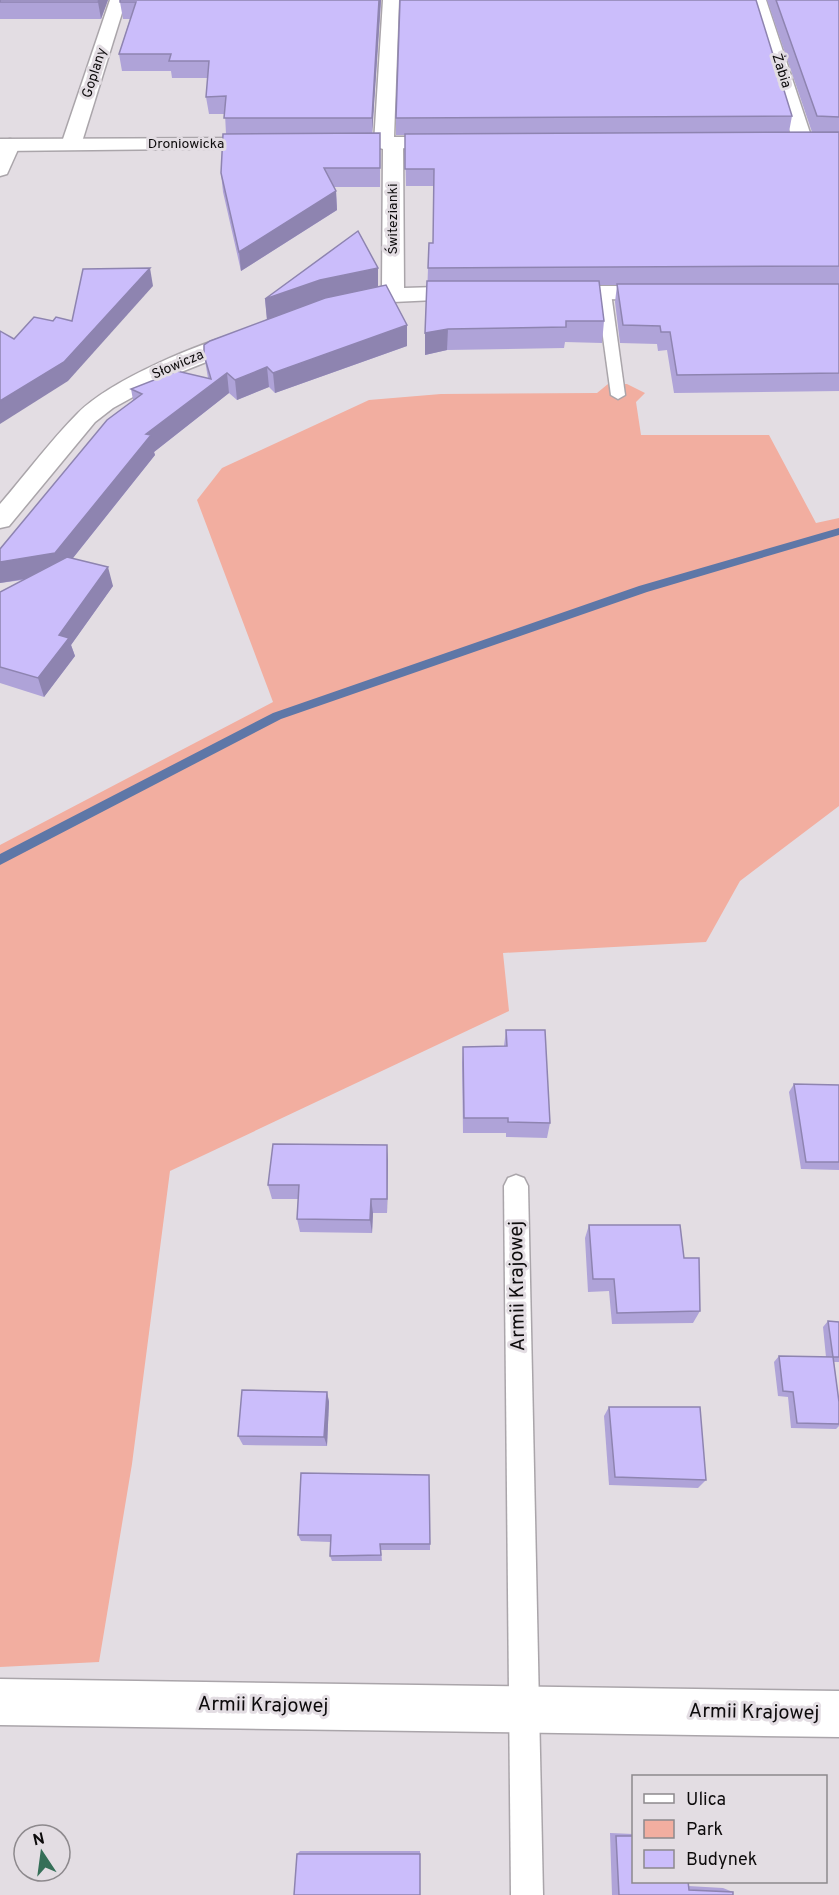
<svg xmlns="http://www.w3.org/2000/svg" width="839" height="1895" font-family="Overpass,sans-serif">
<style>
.green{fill:#f2aea0}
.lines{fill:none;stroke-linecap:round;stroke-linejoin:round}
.stream{fill:#5e77a7;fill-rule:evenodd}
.lane-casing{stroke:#aaa5aa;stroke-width:3}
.street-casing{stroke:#aaa5aa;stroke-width:3}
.secondary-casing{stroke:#aaa5aa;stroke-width:3}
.lane{fill:#fff;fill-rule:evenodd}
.street{fill:#fff;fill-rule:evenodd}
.secondary{fill:#fff;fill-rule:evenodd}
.wall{fill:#afa3d8}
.shaded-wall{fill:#8e84b0}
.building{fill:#cbbdfb;stroke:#8e84b0;stroke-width:1.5}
.labels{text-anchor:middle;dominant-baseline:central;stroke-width:6;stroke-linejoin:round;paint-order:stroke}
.far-street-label{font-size:14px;fill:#0d0b0c;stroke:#e3dde3}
.near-street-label{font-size:20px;fill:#0d0b0c;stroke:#e3dde3}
</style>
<rect width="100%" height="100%" fill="#e3dde3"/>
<polygon class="green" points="608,384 627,384 645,393 636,402 641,435 769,435 816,523 839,518 839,806 740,881 706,942 503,953 509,1011 170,1171 132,1464 99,1662 0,1667 0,845 273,702 197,500 222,468 369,400 441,394 597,393"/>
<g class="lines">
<polygon class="stream" points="839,528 839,535 647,592 281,719 0,865 0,854 273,713 639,586"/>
<defs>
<g id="lane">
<polygon points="604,289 611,293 625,395 618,399 611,395 597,293"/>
<polygon points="516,1175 524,1178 528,1186 543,1895 511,1895 504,1186 508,1178"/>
</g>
<g id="street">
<polygon points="110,0 126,0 81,145 78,149 64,149 61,145"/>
<polygon points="383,0 399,0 394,137 400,139 403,143 404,288 470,286 478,288 481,293 478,298 393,302 349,310 341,308 338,303 341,298 382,290 383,149 377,147 374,143"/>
<polygon points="750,0 766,0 813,142 810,146 796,146 793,142"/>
<polygon points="10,139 17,141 20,145 7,174 0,176 0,146 3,141"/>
<polygon points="555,286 659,286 667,288 670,293 667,298 659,300 547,298 544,293 547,288"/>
<path d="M246,331L254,333L257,338L254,343L171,376L113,408L95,422L9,526L0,528V504C26,474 50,441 78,413C112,379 199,343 246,331Z"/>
<polygon points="0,1679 839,1691 839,1737 0,1725"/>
</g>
<g id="secondary">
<polygon points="337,137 450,137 457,139 460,143 457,147 450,149 330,147 327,143 330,139"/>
<polygon points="267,138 274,140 277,144 274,148 0,151 0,139"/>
</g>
</defs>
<use href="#lane" class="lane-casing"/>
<use href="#street" class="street-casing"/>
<use href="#secondary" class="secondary-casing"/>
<use href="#lane" class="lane"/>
<use href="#street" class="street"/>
<use href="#secondary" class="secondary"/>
</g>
<g class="wall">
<polygon points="0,0 108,0 101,19 0,19"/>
<polygon points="381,0 372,133 380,133 380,187 334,187 336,191 337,210 241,271 223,192 221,173 226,134 225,114 209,114 206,97 208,78 172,78 171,71 122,71 119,54 130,19 123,19 120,2"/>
<polygon points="767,0 839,0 839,391 674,393 667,350 658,351 657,344 620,343 615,302 617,285 599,285 604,321 602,343 565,342 564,348 447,350 425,355 428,268 433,243 433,186 406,186 405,135 396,135 396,118 792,116 789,132 812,132"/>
<polygon points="378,287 407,346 275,393 269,387 237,400 229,393 154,452 155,455 73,558 113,586 71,645 75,656 44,697 0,683 0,592 23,580 0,583 0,549 133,400 131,389 208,378 204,355 267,319 265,299"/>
<polygon points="506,1030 550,1123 547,1138 506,1137 506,1133 463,1133 462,1063 463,1047 504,1046"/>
<polygon points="794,1084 839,1085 839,1170 801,1169 789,1092"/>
<polygon points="388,1160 387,1213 373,1213 372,1233 300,1232 297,1219 298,1199 272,1199 268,1185"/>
<polygon points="589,1225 684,1258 700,1311 693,1323 612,1324 609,1291 588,1292 585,1238"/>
<polygon points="828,1321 839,1322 839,1362 834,1362 839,1402 839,1426 836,1429 791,1428 788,1397 778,1396 774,1362 779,1356 826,1357 823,1327"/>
<polygon points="327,1392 329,1402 327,1446 243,1445 238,1436"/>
<polygon points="609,1407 706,1480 698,1488 609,1485 604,1416"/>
<polygon points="301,1473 430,1544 430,1550 381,1550 382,1561 332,1561 330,1556 331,1542 301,1541 298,1535"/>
<polygon points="610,1833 633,1834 633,1881 688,1886 723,1888 733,1892 733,1895 612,1895"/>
<polygon points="300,1851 420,1851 420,1895 297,1854"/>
</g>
<g class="shaded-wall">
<polygon points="99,0 108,0 101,19 98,2"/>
<polygon points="379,0 381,0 372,135 372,118"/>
<polygon points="336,191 337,210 241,271 239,252"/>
<polygon points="150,268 153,286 68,381 0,424 0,401"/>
<polygon points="378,268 378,289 267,320 265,299 320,280"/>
<polygon points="407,325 407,346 275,393 273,373"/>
<polygon points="448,329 447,350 425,355 425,333"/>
<polygon points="267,367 269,387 237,400 235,380"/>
<polygon points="227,373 229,393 154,452 155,455 61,573 0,583 0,562 146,434"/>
<polygon points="108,567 113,586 71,645 75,656 44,697 38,678 59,635"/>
<polygon points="387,1145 388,1160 387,1213"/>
<polygon points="371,1199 373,1213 372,1233 370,1220"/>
<polygon points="327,1392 329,1402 327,1446 324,1437"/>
</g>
<g class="building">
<polygon points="0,0 99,0 98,2 0,2"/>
<polygon points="120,0 379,0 372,118 224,118 226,96 206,97 209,61 169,61 171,54 119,54 136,2 120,2"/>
<polygon points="400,0 756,0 792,116 396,118"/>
<polygon points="776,0 839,0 839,117 817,116"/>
<polygon points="839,132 839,266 428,268 429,243 433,243 434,169 405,169 405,134"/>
<polygon points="380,133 380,168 324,168 336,191 239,252 221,173 223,134"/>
<polygon points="358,231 378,268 320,280 265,299"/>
<polygon points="150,268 64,362 0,401 0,331 14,339 34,317 53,321 56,317 72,321 83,269"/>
<polygon points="427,281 599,281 604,321 566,321 566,327 448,329 425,333"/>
<polygon points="617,284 839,284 839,373 677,375 670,332 661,332 660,326 623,325"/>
<polygon points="386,285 407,325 273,373 267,367 235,380 227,373 146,434 151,435 55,553 0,562 0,549 107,420 142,394 131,389 177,371 211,379 204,355 204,345 210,341 325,298"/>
<polygon points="67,557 108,567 59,635 69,638 38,678 0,667 0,592"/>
<polygon points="506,1030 545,1030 550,1123 508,1122 508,1118 464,1118 463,1047 507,1046"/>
<polygon points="794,1084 839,1085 839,1162 806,1162"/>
<polygon points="273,1144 387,1145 387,1199 371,1199 370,1220 297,1219 299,1185 268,1185"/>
<polygon points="589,1225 680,1225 684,1258 699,1258 700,1311 617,1313 614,1279 593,1279"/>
<polygon points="828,1321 839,1322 839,1357 833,1357"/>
<polygon points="779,1356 833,1357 839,1402 839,1424 797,1423 793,1392 783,1391"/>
<polygon points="242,1390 327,1392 324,1437 238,1436"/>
<polygon points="609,1407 700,1407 706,1480 615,1477"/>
<polygon points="301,1473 429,1475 430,1544 380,1544 381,1555 330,1556 331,1535 298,1535"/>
<polygon points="616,1836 633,1836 633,1881 688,1881 689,1890 733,1892 733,1895 619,1895"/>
<polygon points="297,1854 420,1854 420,1895 294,1895"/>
</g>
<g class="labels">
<g class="far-street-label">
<text transform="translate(781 71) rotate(72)">Żabia</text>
<text transform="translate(95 73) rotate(-72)">Goplany</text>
<text x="186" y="144">Droniowicka</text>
<text transform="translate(393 219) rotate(-90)">Świtezianki</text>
<text transform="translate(178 365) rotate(-23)">Słowicza</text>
</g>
<g class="near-street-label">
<text transform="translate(518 1286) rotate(-91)">Armii Krajowej</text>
<text transform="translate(263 1706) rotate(1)">Armii Krajowej</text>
<text transform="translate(754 1713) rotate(1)">Armii Krajowej</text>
</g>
</g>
<rect x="632" y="1775" width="195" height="108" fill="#e3dde3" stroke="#8d898d" stroke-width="1.5"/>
<rect x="644" y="1794" width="30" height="9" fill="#ffffff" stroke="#8d898d" stroke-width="1.5"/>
<text x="686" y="1805" font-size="18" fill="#0d0b0c">Ulica</text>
<rect x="644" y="1820" width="30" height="18" fill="#f2aea0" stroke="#8d898d" stroke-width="1.5"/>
<text x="686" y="1835" font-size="18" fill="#0d0b0c">Park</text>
<rect x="644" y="1850" width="30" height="18" fill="#cbbdfb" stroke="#8d898d" stroke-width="1.5"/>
<text x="686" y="1865" font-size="18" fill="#0d0b0c">Budynek</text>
<g transform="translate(42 1853) rotate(347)"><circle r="28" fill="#e3dde3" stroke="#8d898d" stroke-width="1.5"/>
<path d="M0-4.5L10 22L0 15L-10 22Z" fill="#356f58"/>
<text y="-9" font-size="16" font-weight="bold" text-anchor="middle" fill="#0d0b0c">N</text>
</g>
</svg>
